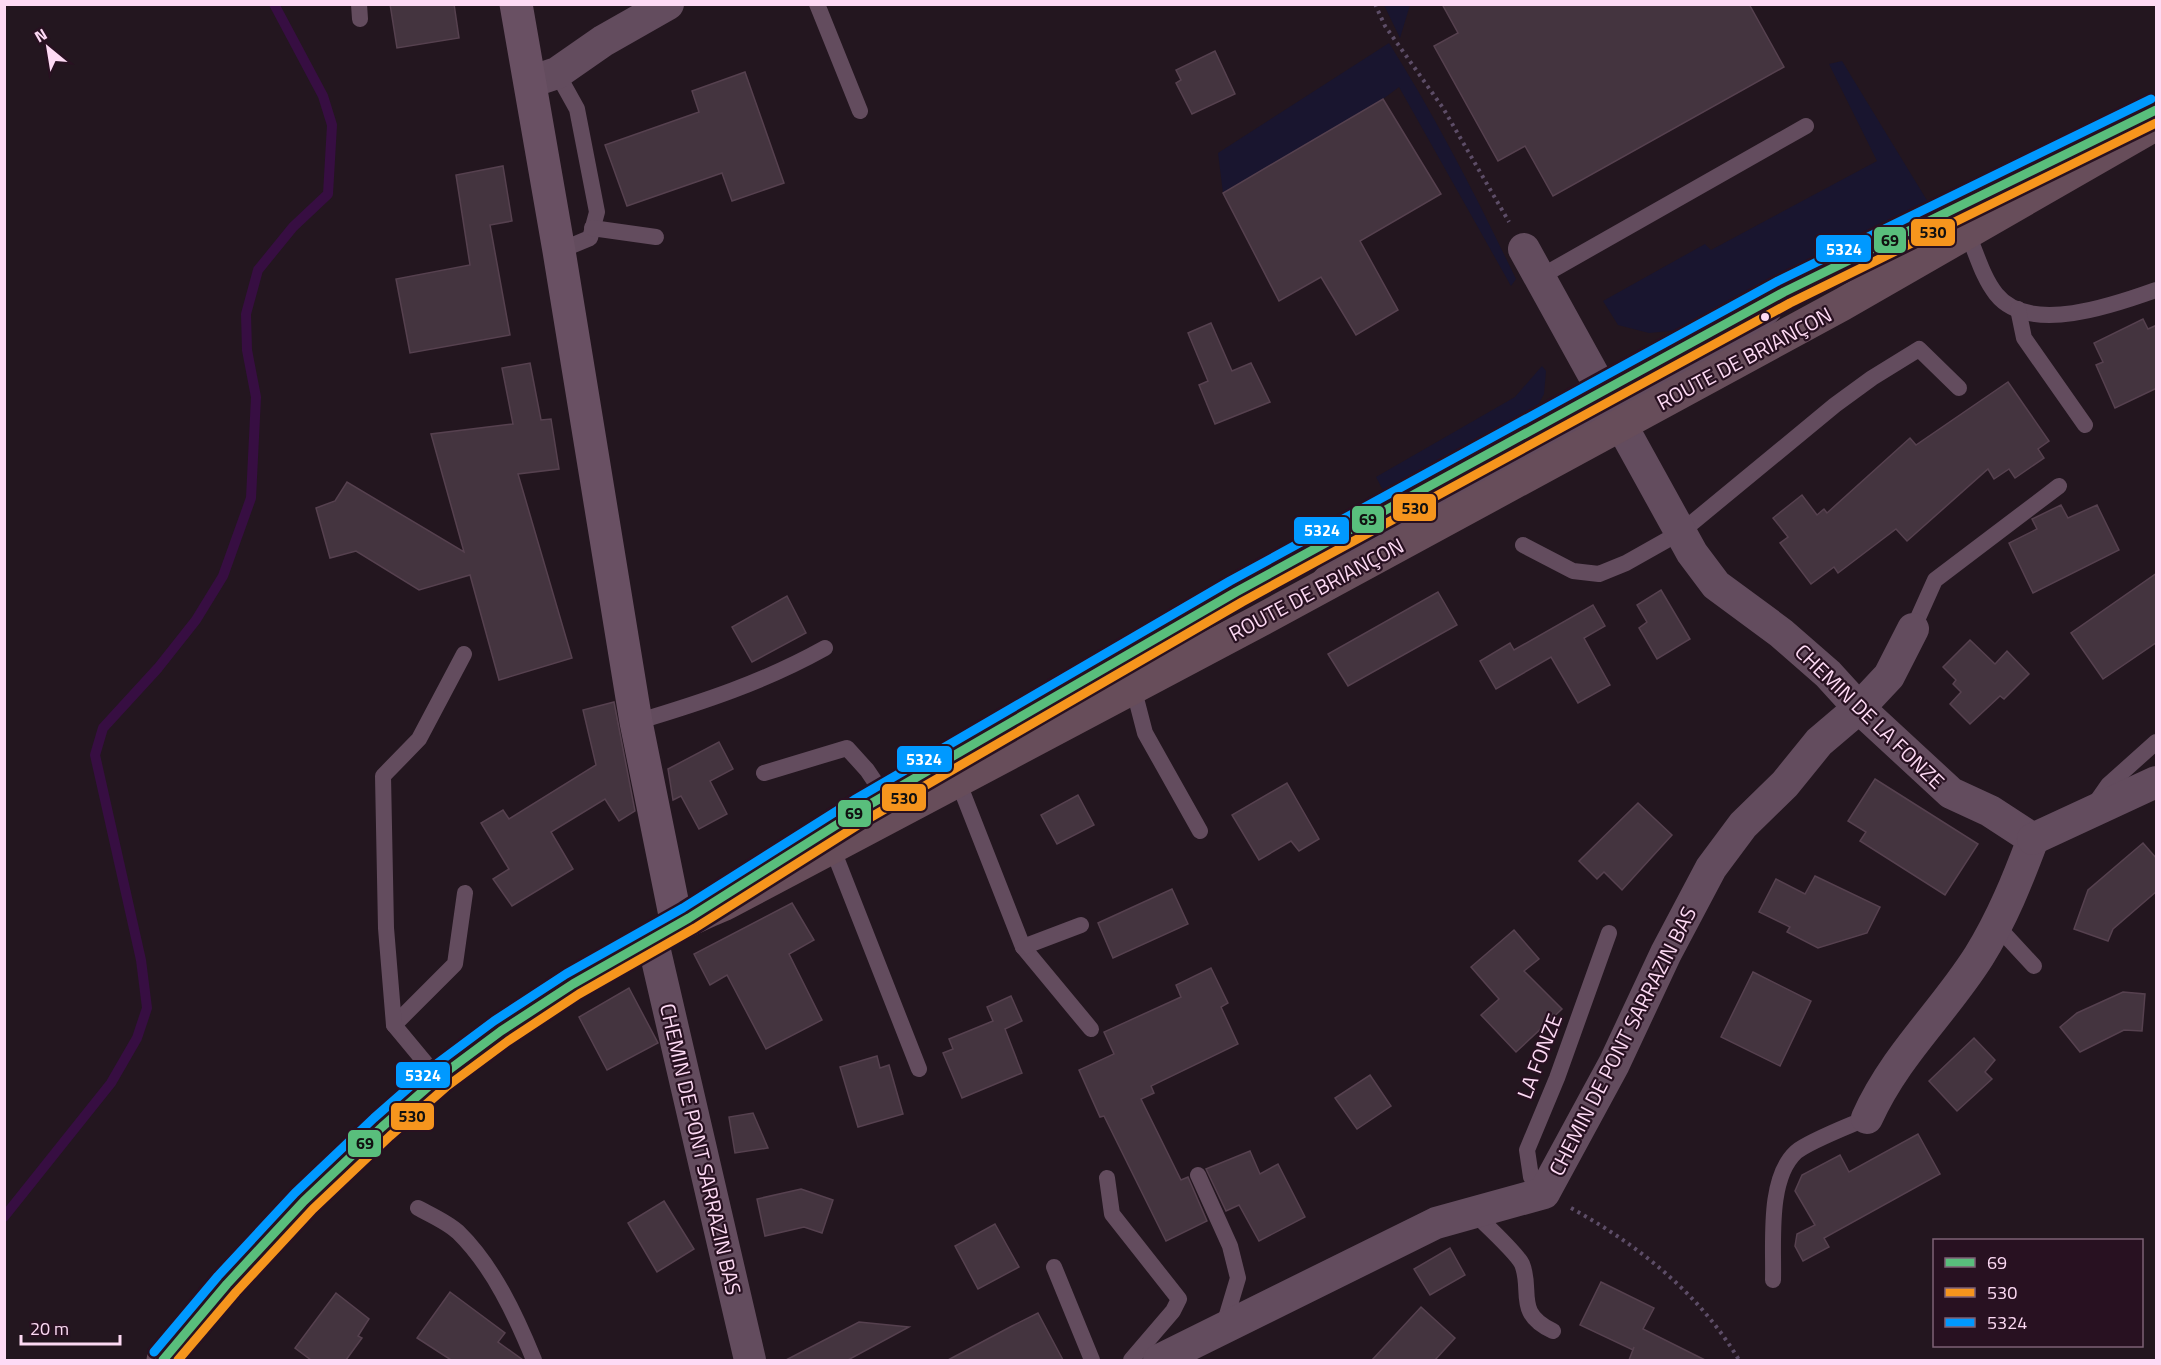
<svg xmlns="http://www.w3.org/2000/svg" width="2161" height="1365" font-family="'Titillium Web',sans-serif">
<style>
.green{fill:#19152f}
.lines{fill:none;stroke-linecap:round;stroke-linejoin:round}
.stream{stroke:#370e42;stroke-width:10}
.building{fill:#44343f;stroke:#56414f;stroke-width:1.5}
.path{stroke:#5d4d67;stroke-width:4;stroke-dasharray:3 4.5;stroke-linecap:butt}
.lane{stroke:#634c5e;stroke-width:16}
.street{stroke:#634c5e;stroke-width:32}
.secondary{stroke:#695063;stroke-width:33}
.primary{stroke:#674d5a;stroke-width:33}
.bus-1-casing{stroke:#281121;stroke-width:14}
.bus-2-casing{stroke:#281121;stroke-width:14}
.bus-3-casing{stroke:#281121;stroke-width:14}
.bus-1{stroke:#59be7c;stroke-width:9}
.bus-2{stroke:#f6951d;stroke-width:9}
.bus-3{stroke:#09f;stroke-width:9}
.bus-dot{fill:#fddaf4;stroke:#281121;stroke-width:2}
.labels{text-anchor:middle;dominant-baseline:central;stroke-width:4.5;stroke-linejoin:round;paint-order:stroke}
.street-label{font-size:21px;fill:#fddaf4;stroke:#281121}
.line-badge{stroke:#281121;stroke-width:2}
.badge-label{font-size:16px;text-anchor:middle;font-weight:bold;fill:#fff}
.pale-badge-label{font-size:16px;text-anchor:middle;font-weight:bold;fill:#111}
</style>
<rect width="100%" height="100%" fill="#23161f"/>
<g class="green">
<polygon points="1384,5 1410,5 1400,38"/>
<path d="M1389,43C1437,119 1477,198 1516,279L1511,286L1399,87L1383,99L1223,193L1218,153Z"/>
<polygon points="1842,61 1928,202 1681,330 1649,333 1618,325 1603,301 1705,244 1711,250 1877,161 1829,64"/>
<polygon points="1542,366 1546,371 1544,394 1535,411 1384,492 1376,477 1515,397"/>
</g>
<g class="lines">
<polyline class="stream" points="4,1217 111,1083 137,1038 147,1008 141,960 95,755 103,728 158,668 196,620 223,576 251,498 256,397 247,350 246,314 258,270 293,227 328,194 332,125 323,96 274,4"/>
</g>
<g class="building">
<polygon points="390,4 454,4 459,38 397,48"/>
<polygon points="1442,4 1749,4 1784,67 1553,196 1525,146 1498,161 1434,46 1458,33"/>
<polygon points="1215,51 1235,94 1192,114 1176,83 1181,80 1176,70"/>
<polygon points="745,72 784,183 732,201 722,173 627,206 605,145 699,112 692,91"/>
<polygon points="1383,99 1441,194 1360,241 1398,310 1356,335 1321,277 1279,301 1223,193"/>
<polygon points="503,166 512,221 490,225 510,335 410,353 396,279 470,265 456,175"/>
<polygon points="2143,319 2148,329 2157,325 2157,388 2115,408 2096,365 2103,362 2094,343"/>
<polygon points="1211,323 1232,371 1251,363 1270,402 1215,424 1199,385 1208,381 1188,333"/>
<polygon points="530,363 541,420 551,419 559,469 518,474 572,658 499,680 470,575 419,590 356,551 330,558 316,508 335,501 347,482 464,552 431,434 513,424 502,368"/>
<polygon points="2008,382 2049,441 2038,449 2044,458 2015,478 2009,469 1994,479 1988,469 1907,541 1896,529 1838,573 1834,567 1811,584 1780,543 1788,537 1773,518 1802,495 1817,515 1824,509 1827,513 1910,438 1916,445"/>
<polygon points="2061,505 2068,518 2097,505 2119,550 2033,593 2009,543 2037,529 2032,519"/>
<polygon points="2157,573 2157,642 2103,679 2071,633"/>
<polygon points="1661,590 1690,639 1657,659 1639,628 1647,622 1637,605"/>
<polygon points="1438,592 1457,625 1348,686 1328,654"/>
<polygon points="787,596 806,633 752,662 732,627"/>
<polygon points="1593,605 1605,626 1584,638 1610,685 1578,703 1551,657 1496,689 1480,661 1510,643 1514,650"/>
<polygon points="1970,640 1995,664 2007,651 2029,674 2004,699 2000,696 1970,724 1950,704 1961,692 1953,684 1956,680 1943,667"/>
<polygon points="614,702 635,811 619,821 605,799 551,832 573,869 512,906 493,879 509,869 481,823 503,810 509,819 596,765 583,710"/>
<polygon points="719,742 733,769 710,781 727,814 699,829 681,796 673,800 668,769"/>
<polygon points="1875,779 1978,844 1945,895 1860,841 1866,832 1848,821"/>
<polygon points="1287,783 1319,839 1299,851 1291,841 1259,860 1232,815"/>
<polygon points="1078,795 1094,825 1057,844 1041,815"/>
<polygon points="1638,803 1672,835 1622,890 1604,872 1597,879 1579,861"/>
<polygon points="2143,843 2157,859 2157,891 2113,929 2108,941 2074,929 2088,890"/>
<polygon points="1815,876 1880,907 1867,933 1818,948 1787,932 1790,927 1759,912 1776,879 1805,894"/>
<polygon points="1172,889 1188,924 1113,958 1098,923"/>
<polygon points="792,903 814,940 789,954 822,1020 766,1049 727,975 710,985 694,954"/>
<polygon points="1514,930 1539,959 1524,971 1562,1009 1516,1052 1481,1015 1499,999 1471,967"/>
<polygon points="1211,968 1228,1003 1221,1007 1238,1044 1151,1086 1154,1093 1141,1099 1181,1180 1188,1177 1207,1221 1166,1241 1104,1116 1100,1117 1079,1070 1114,1054 1104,1032 1181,997 1176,985"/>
<polygon points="1753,972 1811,1001 1780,1066 1721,1037"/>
<polygon points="629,988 658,1043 607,1070 579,1017"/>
<polygon points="2123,992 2145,994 2142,1031 2124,1030 2080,1052 2060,1027 2077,1013"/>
<polygon points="1011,996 1022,1021 1005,1029 1022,1073 962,1098 943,1053 953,1049 949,1039 993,1021 987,1007"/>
<polygon points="1974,1038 1995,1060 1985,1072 1992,1079 1957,1111 1929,1081"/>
<polygon points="877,1056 880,1068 889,1065 903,1114 858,1127 840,1067"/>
<polygon points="1370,1075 1391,1106 1357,1129 1335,1098"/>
<polygon points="753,1113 768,1148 735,1153 729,1117"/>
<polygon points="1918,1134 1940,1174 1824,1238 1829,1247 1803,1261 1795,1246 1797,1234 1815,1225 1795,1191 1802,1175 1840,1155 1849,1172"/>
<polygon points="1250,1151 1260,1174 1278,1164 1305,1217 1259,1241 1239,1205 1226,1211 1206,1169"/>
<polygon points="801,1189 833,1200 822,1233 804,1227 765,1236 757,1199"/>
<polygon points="664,1201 694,1249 657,1272 628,1223"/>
<polygon points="995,1224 1019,1267 978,1289 955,1246"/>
<polygon points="1450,1248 1465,1275 1430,1295 1414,1269"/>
<polygon points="1601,1282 1654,1308 1643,1329 1705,1360 1629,1360 1634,1347 1633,1350 1580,1325"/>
<polygon points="450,1292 505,1333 498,1342 523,1360 451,1360 417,1338"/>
<polygon points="336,1293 369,1319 358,1336 362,1338 346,1360 311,1360 295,1348"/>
<polygon points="1421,1307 1455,1338 1435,1360 1372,1360"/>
<polygon points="1038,1313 1063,1360 948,1360 1012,1326"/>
<polygon points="859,1322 909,1327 848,1360 786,1360"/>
</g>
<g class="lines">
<g class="path">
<polyline points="1375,4 1385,26 1443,108 1509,222"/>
<path d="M1571,1208C1638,1245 1699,1293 1739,1360"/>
</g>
<g class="lane">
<polyline points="359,4 360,19"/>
<polyline points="817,4 860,111"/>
<polyline points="557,73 577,109 597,212 590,238 559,251"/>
<polyline points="592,228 656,237"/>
<path d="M1965,228C1976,250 1981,275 1996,294C2029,336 2117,304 2156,290"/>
<polyline points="1540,277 1806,126"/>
<polyline points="2018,309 2024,338 2085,425"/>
<polyline points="1523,545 1573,571 1599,574 1626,563 1681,532 1835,405 1872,378 1919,349 1959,388"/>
<polyline points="1913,629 1935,580 2059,486"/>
<polyline points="1132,683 1145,733 1200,831"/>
<path d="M636,722C703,702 764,682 825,648"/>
<polyline points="764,773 847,748 867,770 896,813"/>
<polyline points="956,776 1023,947 1091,1029"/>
<polyline points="2094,805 2108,785 2156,742"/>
<polyline points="826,832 919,1069"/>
<polyline points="1996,925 2034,966"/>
<polyline points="1023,947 1081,925"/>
<polyline points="394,1025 455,964 465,893"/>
<polyline points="438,1078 394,1025 386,928 383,776 419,739 464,654"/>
<polyline points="1198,1175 1230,1246 1238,1278 1223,1328"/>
<polyline points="1107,1178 1112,1214 1179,1299 1173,1311 1131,1360"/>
<polyline points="1544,1193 1531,1177 1527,1150 1557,1078 1609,933"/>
<path d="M418,1208C431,1215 447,1222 458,1232C493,1266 516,1316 534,1360"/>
<path d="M1474,1213C1484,1223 1517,1253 1522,1264C1533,1291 1514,1313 1553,1331"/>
<polyline points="1054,1267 1092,1360"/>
<path d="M1773,1280C1774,1243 1767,1179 1796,1152C1809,1141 1849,1126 1867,1118"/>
</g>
<g class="street">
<polyline points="530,82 557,73 603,41 668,4"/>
<path d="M1524,249L1692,553L1716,585L1781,633L1828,674L1859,708L1951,793L1990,811L2033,839C2018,879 2002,919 1979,956C1943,1013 1896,1054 1867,1118"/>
<polyline points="1327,582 1362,542 1731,340 1766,309"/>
<polyline points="2033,839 2156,782"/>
<polyline points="652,938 750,1360"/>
<polyline points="1159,1360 1436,1223 1544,1193 1614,1064 1666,953 1711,868 1743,825 1785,784 1819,742 1859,708 1889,676 1913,629"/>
</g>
<polyline class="secondary" points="516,4 559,251 636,722 677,925"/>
<g class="primary">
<polyline points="925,773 1236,592 1784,292 2044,165"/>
<path d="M163,1360C247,1260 335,1160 438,1078C489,1037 544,1001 600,969C641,945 681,922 725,904L1259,621L1843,304L2156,124"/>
</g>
<defs>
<polyline id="bus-1" points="163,1360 227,1284 304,1201 382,1127 438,1078 501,1031 573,984 689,918 860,810 1236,592 1784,292 2156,110"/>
<polyline id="bus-2" points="178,1360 236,1292 313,1209 390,1136 446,1087 508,1041 579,994 695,928 866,820 1242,602 1790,303 2156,123"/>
<polyline id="bus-3" points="154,1352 218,1276 295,1193 374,1118 431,1068 494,1021 566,974 683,908 854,800 1230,581 1778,281 2151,99"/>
</defs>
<use href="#bus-1" class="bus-1-casing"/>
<use href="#bus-2" class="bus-2-casing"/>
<use href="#bus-3" class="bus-3-casing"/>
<use href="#bus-1" class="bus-1"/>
<use href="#bus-2" class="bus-2"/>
<use href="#bus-3" class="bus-3"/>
</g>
<circle class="bus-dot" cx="1765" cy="317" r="5"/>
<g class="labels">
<g class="street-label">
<text transform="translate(1744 358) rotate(-28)">ROUTE DE BRIANÇON</text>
<text transform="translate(1316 589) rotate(-28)">ROUTE DE BRIANÇON</text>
<text transform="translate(1870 716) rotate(44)">CHEMIN DE LA FONZE</text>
<text transform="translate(1622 1041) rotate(-63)">CHEMIN DE PONT SARRAZIN BAS</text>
<text transform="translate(1539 1056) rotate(-69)">LA FONZE</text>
<text transform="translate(701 1149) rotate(77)">CHEMIN DE PONT SARRAZIN BAS</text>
</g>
</g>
<g class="line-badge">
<rect x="1910" y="218" width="46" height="29" rx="6" fill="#f6951d"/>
<rect x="1873" y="226" width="34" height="28" rx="6" fill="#59be7c"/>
<rect x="1815" y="234" width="57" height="29" rx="6" fill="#09f"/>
<rect x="1392" y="493" width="45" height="29" rx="6" fill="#f6951d"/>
<rect x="1351" y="505" width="34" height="29" rx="6" fill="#59be7c"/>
<rect x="1293" y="516" width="57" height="29" rx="6" fill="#09f"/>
<rect x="896" y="745" width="57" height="28" rx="6" fill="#09f"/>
<rect x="881" y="783" width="46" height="29" rx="6" fill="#f6951d"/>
<rect x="837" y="799" width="35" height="29" rx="6" fill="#59be7c"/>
<rect x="395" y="1061" width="56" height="28" rx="6" fill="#09f"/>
<rect x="390" y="1102" width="45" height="29" rx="6" fill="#f6951d"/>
<rect x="347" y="1129" width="35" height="29" rx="6" fill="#59be7c"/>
</g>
<g class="badge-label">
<text x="1844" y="255">5324</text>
<text x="1322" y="536">5324</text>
<text x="924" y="765">5324</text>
<text x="423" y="1081">5324</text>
</g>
<g class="pale-badge-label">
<text x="1933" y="238">530</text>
<text x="1890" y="246">69</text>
<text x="1415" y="514">530</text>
<text x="1368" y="525">69</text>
<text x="904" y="804">530</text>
<text x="854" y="819">69</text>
<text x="412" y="1122">530</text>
<text x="365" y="1149">69</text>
</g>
<rect width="2161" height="1365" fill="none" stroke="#fddaf4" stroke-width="12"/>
<rect x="1933" y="1239" width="210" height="108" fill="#281121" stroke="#7d6175" stroke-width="1.5"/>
<rect x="1945" y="1258" width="30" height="9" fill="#59be7c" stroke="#7d6175" stroke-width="1.5"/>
<text x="1987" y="1269" font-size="18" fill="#fddaf4">69</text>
<rect x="1945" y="1288" width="30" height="9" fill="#f6951d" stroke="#7d6175" stroke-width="1.5"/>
<text x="1987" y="1299" font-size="18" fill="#fddaf4">530</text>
<rect x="1945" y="1318" width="30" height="9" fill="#0099ff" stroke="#7d6175" stroke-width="1.5"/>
<text x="1987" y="1329" font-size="18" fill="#fddaf4">5324</text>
<g transform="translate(48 48) rotate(330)" stroke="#281121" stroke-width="4.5" paint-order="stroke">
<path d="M0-4.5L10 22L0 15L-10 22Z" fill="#fddaf4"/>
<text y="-9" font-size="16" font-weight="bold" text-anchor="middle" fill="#fddaf4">N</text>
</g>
<path d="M21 1335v9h99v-9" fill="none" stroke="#fddaf4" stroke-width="3"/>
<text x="30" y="1335" font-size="18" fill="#fddaf4" stroke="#281121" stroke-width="4.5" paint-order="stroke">20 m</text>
</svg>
